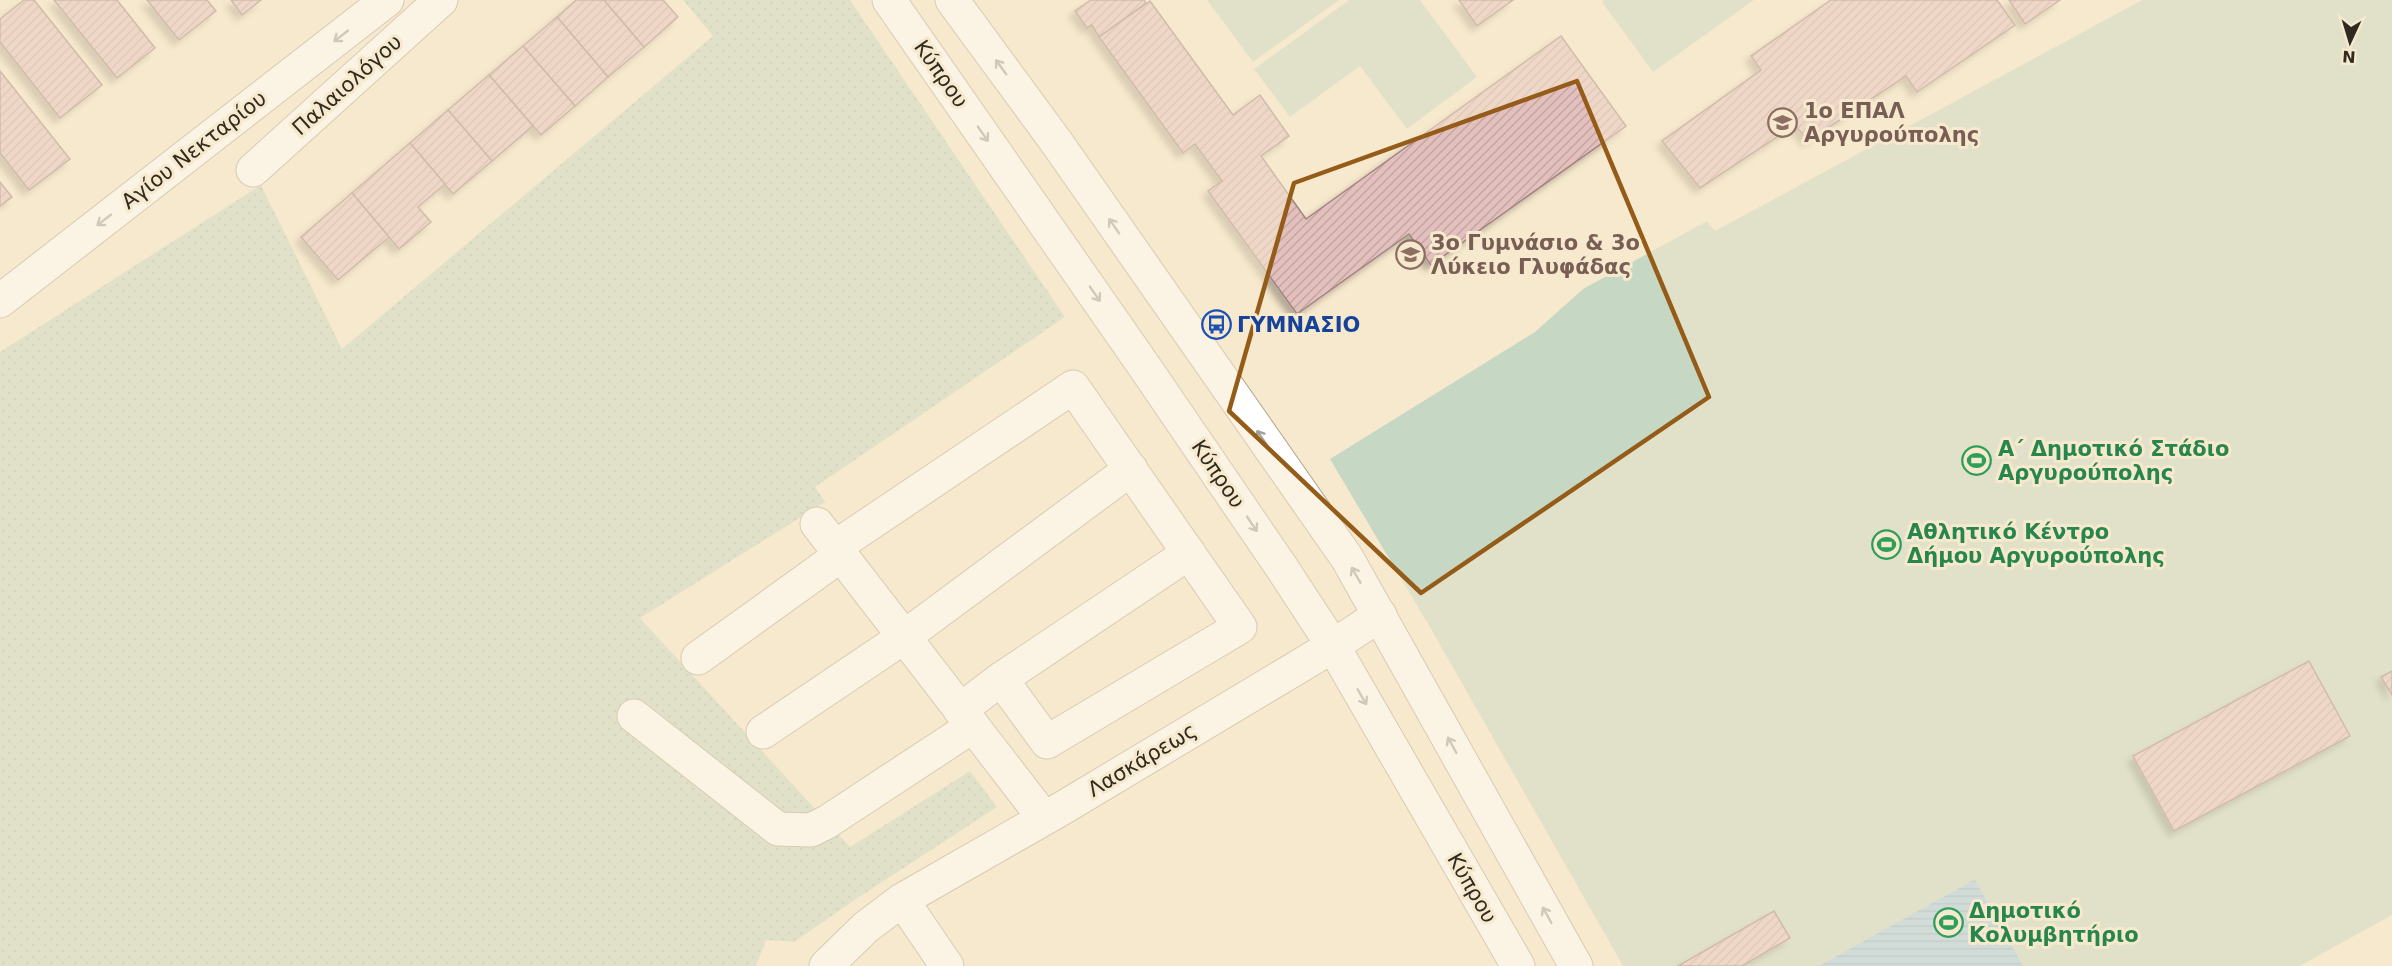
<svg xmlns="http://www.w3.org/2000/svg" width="2392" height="966" font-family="'DejaVu Sans',sans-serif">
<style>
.grass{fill:url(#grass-dots)}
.pitch{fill:#c6d8c3}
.water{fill:url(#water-rules)}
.building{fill:url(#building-hatch);stroke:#a38381;stroke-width:1.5;filter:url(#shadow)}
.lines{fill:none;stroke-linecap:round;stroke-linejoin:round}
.minor-casing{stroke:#b3a68c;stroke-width:35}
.major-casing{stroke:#b3a68c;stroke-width:35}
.minor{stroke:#fff;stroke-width:33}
.major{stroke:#fff;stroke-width:33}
.oneway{stroke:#a2a09b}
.marked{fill:none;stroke:#955b18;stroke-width:4.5;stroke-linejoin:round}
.labels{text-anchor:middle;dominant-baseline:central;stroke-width:6;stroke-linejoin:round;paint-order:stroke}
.street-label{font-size:21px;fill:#302b20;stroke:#f7e9cd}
.education-label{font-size:21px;font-weight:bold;fill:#785e54;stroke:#f7e9cd;text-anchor:start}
.transit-label{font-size:21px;font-weight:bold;fill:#164399;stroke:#f7e9cd;text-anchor:start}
.leisure-label{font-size:21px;font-weight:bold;fill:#27864d;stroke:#f7e9cd;text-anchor:start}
</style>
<defs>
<pattern id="grass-dots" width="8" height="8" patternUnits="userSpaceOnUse" patternTransform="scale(1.5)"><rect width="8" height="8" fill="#c6d8c3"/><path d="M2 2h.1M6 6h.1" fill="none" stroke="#aabaa7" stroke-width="1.8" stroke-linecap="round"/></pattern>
<pattern id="water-rules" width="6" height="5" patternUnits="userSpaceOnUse" patternTransform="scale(1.5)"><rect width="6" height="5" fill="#a2cbe4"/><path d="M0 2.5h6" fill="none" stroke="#8caec3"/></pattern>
<pattern id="building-hatch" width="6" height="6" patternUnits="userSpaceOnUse" patternTransform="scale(1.5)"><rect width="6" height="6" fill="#e3c0bd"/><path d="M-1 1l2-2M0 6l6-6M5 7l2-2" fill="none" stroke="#c3a5a2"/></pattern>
<filter id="shadow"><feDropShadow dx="-5.5" dy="5.5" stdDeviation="3" flood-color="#0004"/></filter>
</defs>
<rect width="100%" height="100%" fill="#f7e9cd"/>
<polygon class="grass" points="683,0 850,0 1065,317 815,487 825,502 640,618 850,847 970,771 997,807 856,899 794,942 766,940 756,966 0,966 0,352 261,185 342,349 713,36"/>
<g class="pitch">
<polygon points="1207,0 1339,0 1253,62"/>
<polygon points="1349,0 1420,0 1477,77 1407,129 1360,66 1290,117 1254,69"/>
<polygon points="1604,0 1754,0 1653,72 1602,2"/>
<polygon points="2142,0 2392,0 2392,915 2300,966 1623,966 1431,629 1330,459 1535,332 1583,289 1707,221 1715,231"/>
</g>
<polygon class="water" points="1975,880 2023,966 1819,966 1974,880"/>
<g class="building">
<polygon points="24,0 34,0 102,85 60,118 0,42 0,19"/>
<polygon points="54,0 117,0 155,48 117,78"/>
<polygon points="147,0 207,0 216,11 179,40"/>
<polygon points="231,0 261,0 242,15"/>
<polygon points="576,0 604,0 644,47 608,77 557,17"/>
<polygon points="604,0 663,0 678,17 644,47"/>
<polygon points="1091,0 1144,0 1146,3 1099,37 1092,25 1087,28 1075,11"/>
<polygon points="1459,0 1513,0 1477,26"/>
<polygon points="1831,0 1997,0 2015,25 1917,92 1906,76 1808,141 1795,125 1700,188 1662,141 1761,70 1751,56"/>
<polygon points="2009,0 2060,0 2025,24"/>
<polygon points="1150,1 1233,115 1260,95 1289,136 1261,156 1306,219 1561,36 1626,126 1431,265 1409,234 1297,314 1208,191 1222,181 1195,144 1183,153 1099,37"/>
<polygon points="557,17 608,77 575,106 523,46"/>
<polygon points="523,46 575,106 541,135 489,75"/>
<polygon points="0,71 70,159 29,190 0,153"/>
<polygon points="489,75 533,126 492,161 448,110"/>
<polygon points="448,110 492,161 453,194 410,143"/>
<polygon points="410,143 445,184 418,207 431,222 399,249 352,193"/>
<polygon points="0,182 12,197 0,206"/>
<polygon points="352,193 389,237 338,280 301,237"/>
<polygon points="2309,661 2350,736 2174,831 2133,756"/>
<polygon points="2392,671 2392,695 2381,677"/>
<polygon points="1774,911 1790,938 1742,966 1678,966"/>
</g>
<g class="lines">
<defs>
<g id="minor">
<polyline points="253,170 441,0"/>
<polyline points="0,301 387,0"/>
<polyline points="817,524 1044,818"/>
<polyline points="835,547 1073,387 1240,627 1047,742 1001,679"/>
<polyline points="698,658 841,555"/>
<polyline points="960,710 1001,679 1189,553"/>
<polyline points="634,716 778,829 811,830 827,822 973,726"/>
<polyline points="763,732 904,637 1131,469"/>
<polyline points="902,900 947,966"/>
<polyline points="826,966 866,927 902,900 1061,809 1333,646 1380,615"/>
</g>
<g id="major">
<polyline points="889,0 1144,366 1282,568 1333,646 1518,966"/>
<polyline points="952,0 1057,143 1347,558 1576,966"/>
</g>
</defs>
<use href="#minor" class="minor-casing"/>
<use href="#major" class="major-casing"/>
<use href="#minor" class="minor"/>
<use href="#major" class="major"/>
</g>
<defs><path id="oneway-shaft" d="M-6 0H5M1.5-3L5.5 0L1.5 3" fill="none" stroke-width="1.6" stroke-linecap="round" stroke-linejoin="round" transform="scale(1.5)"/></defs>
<g class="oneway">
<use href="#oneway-shaft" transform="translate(341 36) rotate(142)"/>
<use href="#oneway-shaft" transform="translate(1001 67) rotate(-126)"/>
<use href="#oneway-shaft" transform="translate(983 134) rotate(55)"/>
<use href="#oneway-shaft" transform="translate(104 220) rotate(142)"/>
<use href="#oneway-shaft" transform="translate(1114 226) rotate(-125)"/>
<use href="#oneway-shaft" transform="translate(1095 294) rotate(55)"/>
<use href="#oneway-shaft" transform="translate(1262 438) rotate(-125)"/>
<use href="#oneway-shaft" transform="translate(1252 524) rotate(56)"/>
<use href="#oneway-shaft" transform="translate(1356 575) rotate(-120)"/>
<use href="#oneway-shaft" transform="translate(1362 697) rotate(60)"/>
<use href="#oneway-shaft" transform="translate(1452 745) rotate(-119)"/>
<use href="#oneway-shaft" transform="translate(1547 915) rotate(-119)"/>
</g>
<path d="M0 0H2392V966H0ZM1577,81L1709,397L1421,593L1229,411L1294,183Z" fill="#f7e9cd" fill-opacity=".55" fill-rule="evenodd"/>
<path class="marked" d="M1577,81L1709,397L1421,593L1229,411L1294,183Z"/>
<defs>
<symbol id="school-ring" viewBox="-11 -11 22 22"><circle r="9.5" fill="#f7e9cd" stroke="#8d6e63" stroke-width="1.5"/><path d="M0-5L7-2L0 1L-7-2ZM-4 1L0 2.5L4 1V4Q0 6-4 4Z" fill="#8d6e63"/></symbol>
<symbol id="bus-ring" viewBox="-11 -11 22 22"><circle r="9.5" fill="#f7e9cd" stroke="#1a4fb4" stroke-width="1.5"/><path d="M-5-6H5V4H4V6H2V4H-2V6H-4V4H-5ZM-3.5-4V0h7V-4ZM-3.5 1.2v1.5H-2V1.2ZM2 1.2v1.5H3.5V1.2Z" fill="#1a4fb4"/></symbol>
<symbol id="stadium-ring" viewBox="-11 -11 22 22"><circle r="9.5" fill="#f7e9cd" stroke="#2e9e5b" stroke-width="1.5"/><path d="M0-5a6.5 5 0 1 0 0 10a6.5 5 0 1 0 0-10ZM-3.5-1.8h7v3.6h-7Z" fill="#2e9e5b"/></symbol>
</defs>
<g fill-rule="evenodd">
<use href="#school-ring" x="1766" y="106" width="33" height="33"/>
<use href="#school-ring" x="1394" y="238" width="33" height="33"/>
<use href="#bus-ring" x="1200" y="308" width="33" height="33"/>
<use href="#stadium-ring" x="1960" y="444" width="33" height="33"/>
<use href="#stadium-ring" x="1870" y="528" width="33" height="33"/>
<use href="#stadium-ring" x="1932" y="906" width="33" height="33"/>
</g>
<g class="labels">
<g class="street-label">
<text transform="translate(941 74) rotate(55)">Κύπρου</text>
<text transform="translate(347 85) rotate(-42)">Παλαιολόγου</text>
<text transform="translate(194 150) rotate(-38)">Αγίου Νεκταρίου</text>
<text transform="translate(1218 474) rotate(56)">Κύπρου</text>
<text transform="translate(1142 760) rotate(-31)">Λασκάρεως</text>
<text transform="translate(1472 888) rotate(60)">Κύπρου</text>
</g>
<g class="education-label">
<text x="1804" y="111">1o ΕΠΑΛ<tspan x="1804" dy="24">Αργυρούπολης</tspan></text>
<text x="1431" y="243">3ο Γυμνάσιο &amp; 3ο<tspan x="1431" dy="24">Λύκειο Γλυφάδας</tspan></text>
</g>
<g class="transit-label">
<text x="1237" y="325">ΓΥΜΝΑΣΙΟ</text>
</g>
<g class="leisure-label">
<text x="1998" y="449">Α΄ Δημοτικό Στάδιο<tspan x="1998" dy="24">Αργυρούπολης</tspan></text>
<text x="1907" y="532">Αθλητικό Κέντρο<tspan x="1907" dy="24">Δήμου Αργυρούπολης</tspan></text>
<text x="1969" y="911">Δημοτικό<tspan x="1969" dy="24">Κολυμβητήριο</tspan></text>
</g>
</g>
<g transform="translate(2350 42) rotate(184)" stroke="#f7e9cd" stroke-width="4.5" paint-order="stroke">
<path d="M0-4.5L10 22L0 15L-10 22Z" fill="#302b20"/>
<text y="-9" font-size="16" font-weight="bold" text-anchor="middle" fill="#302b20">N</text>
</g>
</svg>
